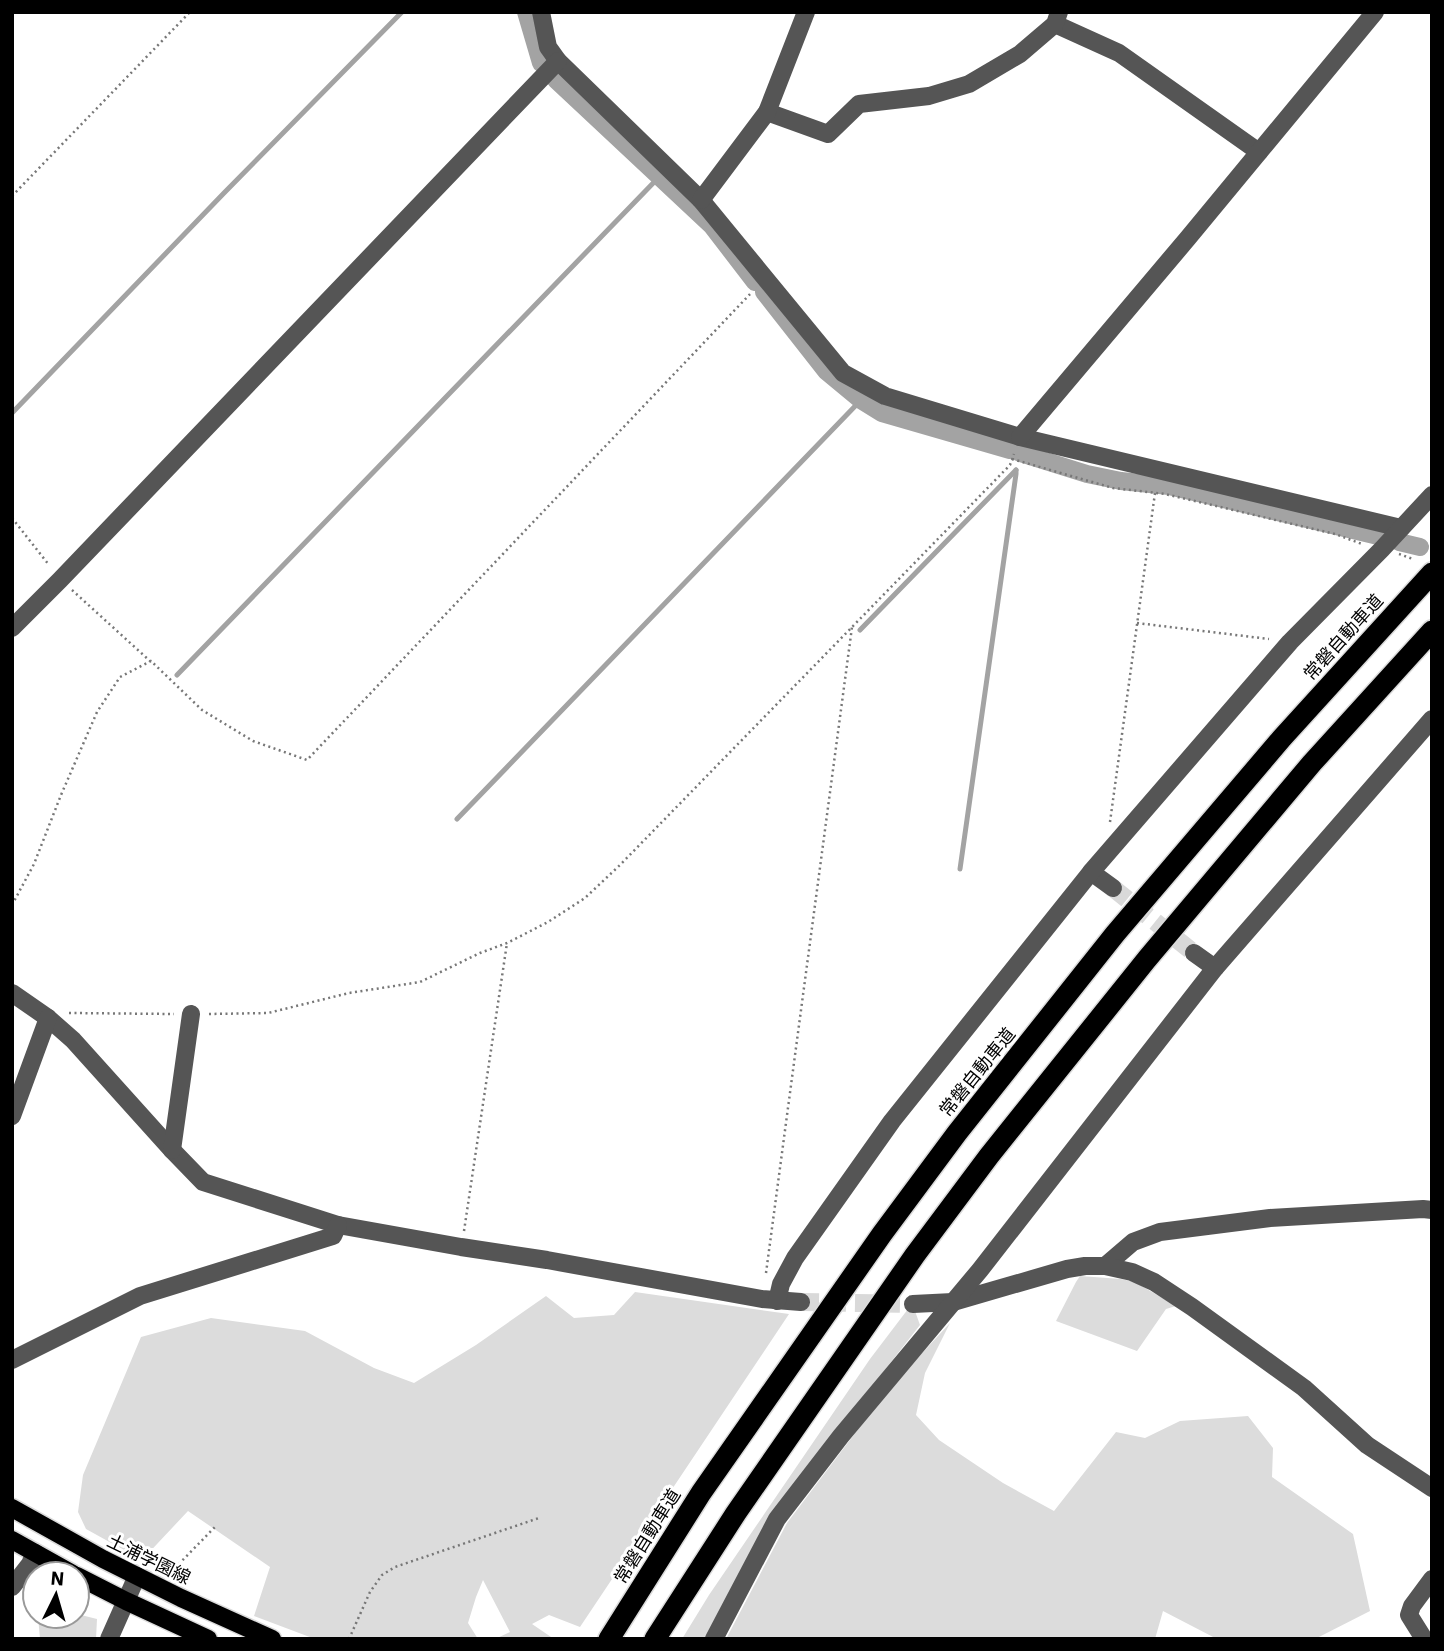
<svg xmlns="http://www.w3.org/2000/svg" width="1444" height="1651" font-family="'IBM Plex Sans','Noto Sans JP',sans-serif">
<style>
.green{fill:#dcdcdc}
.lines{fill:none;stroke-linecap:round;stroke-linejoin:round}
.stream{stroke:#a3a3a3;stroke-width:5}
.canal{stroke:#a3a3a3;stroke-width:18}
.minor-tunnel{stroke:#d9d9d9;stroke-width:18;stroke-dasharray:18 9;stroke-linecap:butt}
.major-casing{stroke:#dbdbdb;stroke-width:21}
.highway-casing{stroke:#dbdbdb;stroke-width:24}
.path{stroke:#777;stroke-width:2.5;stroke-dasharray:2 3.5;stroke-linecap:butt}
.minor{stroke:#555;stroke-width:18}
.major{stroke:#000;stroke-width:18}
.highway{stroke:#000;stroke-width:21}
.labels{text-anchor:middle;dominant-baseline:central;stroke-width:6;stroke-linejoin:round;paint-order:stroke}
.street-label{font-size:18px;fill:#000;stroke:#fff}
</style>
<rect width="100%" height="100%" fill="#fff"/>
<g class="green">
<polygon points="1080,1276 1121,1279 1135,1282 1176,1306 1166,1309 1137,1351 1056,1321 1076,1282"/>
<polygon points="635,1292 789,1314 580,1627 549,1615 532,1624 554,1639 495,1639 510,1632 483,1580 476,1597 468,1623 478,1639 315,1639 254,1616 270,1567 188,1511 142,1560 86,1529 78,1512 83,1475 141,1337 211,1318 305,1331 374,1368 414,1383 476,1345 546,1296 574,1318 614,1315"/>
<polygon points="908,1309 915,1311 920,1325 775,1510 706,1639 682,1639 709,1595 870,1359"/>
<polygon points="950,1323 925,1373 916,1415 939,1440 1003,1483 1054,1511 1116,1432 1145,1438 1180,1421 1248,1416 1273,1448 1272,1477 1353,1534 1370,1611 1315,1639 1217,1639 1163,1611 1155,1639 726,1639 787,1523 887,1391"/>
<polygon points="77,1614 97,1619 96,1639 40,1639 38,1616 77,1616"/>
</g>
<g class="lines">
<g class="stream">
<polyline points="12,413 224,193 402,12"/>
<polyline points="860,630 1016,470"/>
<polyline points="177,675 660,176"/>
<polyline points="457,819 861,400"/>
<polyline points="960,869 1016,474 1016,470"/>
</g>
<g class="canal">
<polyline points="526,12 541,63"/>
<polyline points="556,80 712,226 755,282"/>
<polyline points="764,292 826,371 861,400 882,413 1010,450"/>
<polyline points="1020,453 1087,474 1121,481 1169,486 1378,536"/>
<polyline points="1399,542 1420,547"/>
</g>
<g class="minor-tunnel">
<polyline points="1113,888 1194,953"/>
<polyline points="801,1302 913,1304"/>
</g>
<defs>
<g id="major">
<polyline points="12,1508 103,1559 181,1598 272,1639"/>
<polyline points="12,1540 73,1574"/>
<polyline points="77,1576 126,1601 208,1639"/>
</g>
<g id="highway">
<polyline points="609,1639 701,1493 882,1234 957,1133 1115,934 1282,738 1432,573"/>
<polyline points="655,1639 736,1513 915,1255 989,1156 1147,959 1312,763 1432,631"/>
</g>
</defs>
<use href="#major" class="major-casing"/>
<use href="#highway" class="highway-casing"/>
<g class="path">
<polyline points="12,196 190,12"/>
<polyline points="1012,459 1113,488 1165,494 1335,534 1362,544"/>
<polyline points="12,518 49,565"/>
<polyline points="1399,554 1413,559"/>
<polyline points="72,590 150,661"/>
<polyline points="1137,623 1269,639"/>
<polyline points="1110,822 1155,493"/>
<polyline points="12,905 34,864 61,795 97,712 120,677 151,661 202,710 253,741 307,760 752,292"/>
<polyline points="69,1013 174,1014"/>
<polyline points="209,1014 268,1013 349,993 420,982 480,953 507,943 548,922 585,898 620,865 1010,465 1014,454"/>
<polyline points="464,1231 507,943"/>
<polyline points="766,1273 852,627"/>
<polyline points="171,1572 215,1527"/>
<polyline points="349,1639 370,1592 382,1575 395,1567 539,1518"/>
</g>
<g class="minor">
<polyline points="541,12 548,47 558,61 701,200 843,373 885,396 1020,437 1401,528"/>
<polyline points="1055,24 1119,53 1259,152"/>
<polyline points="767,112 828,134 859,104 929,96 969,84 1020,54 1055,24 1059,12"/>
<polyline points="701,200 767,112 806,12"/>
<polyline points="1020,437 1188,238 1375,12"/>
<polyline points="12,628 60,580 558,61"/>
<polyline points="1091,872 1113,888"/>
<polyline points="1194,953 1215,968"/>
<polyline points="12,993 48,1018 73,1040 172,1150 203,1182 338,1225 461,1247 547,1260 762,1299 801,1302"/>
<polyline points="12,1116 48,1018"/>
<polyline points="172,1150 191,1014"/>
<polyline points="1105,1266 1133,1242 1160,1232 1270,1218 1423,1209 1432,1210"/>
<polyline points="777,1301 781,1284 795,1258 892,1121 1091,872 1290,642 1382,549 1432,495"/>
<polyline points="913,1304 953,1302 1067,1269 1085,1266 1105,1266 1132,1272 1154,1282 1192,1307 1304,1388 1367,1445 1432,1488"/>
<polyline points="12,1360 140,1296 333,1236 338,1225"/>
<polyline points="12,1587 30,1564 35,1553"/>
<polyline points="109,1639 137,1576"/>
<polyline points="714,1639 777,1519 841,1436 980,1270 1215,968 1432,719"/>
<polyline points="1424,1639 1409,1615 1412,1606 1432,1579"/>
</g>
<use href="#major" class="major"/>
<use href="#highway" class="highway"/>
</g>
<g class="labels">
<g class="street-label">
<text transform="translate(1343 637) rotate(-48)">常磐自動車道</text>
<text transform="translate(977 1072) rotate(-51)">常磐自動車道</text>
<text transform="translate(647 1536) rotate(-58)">常磐自動車道</text>
<text transform="translate(149 1559) rotate(26)">土浦学園線</text>
</g>
</g>
<rect width="1444" height="1651" fill="none" stroke="#000000" stroke-width="28"/>
<g transform="translate(56 1595) rotate(5)"><circle r="33" fill="#ffffff" stroke="#999999" stroke-width="2"/>
<path d="M0-5L12 26L0 18L-12 26Z" fill="#000000"/>
<text y="-10" font-size="19" font-weight="bold" text-anchor="middle" fill="#000000">N</text>
</g>
</svg>
